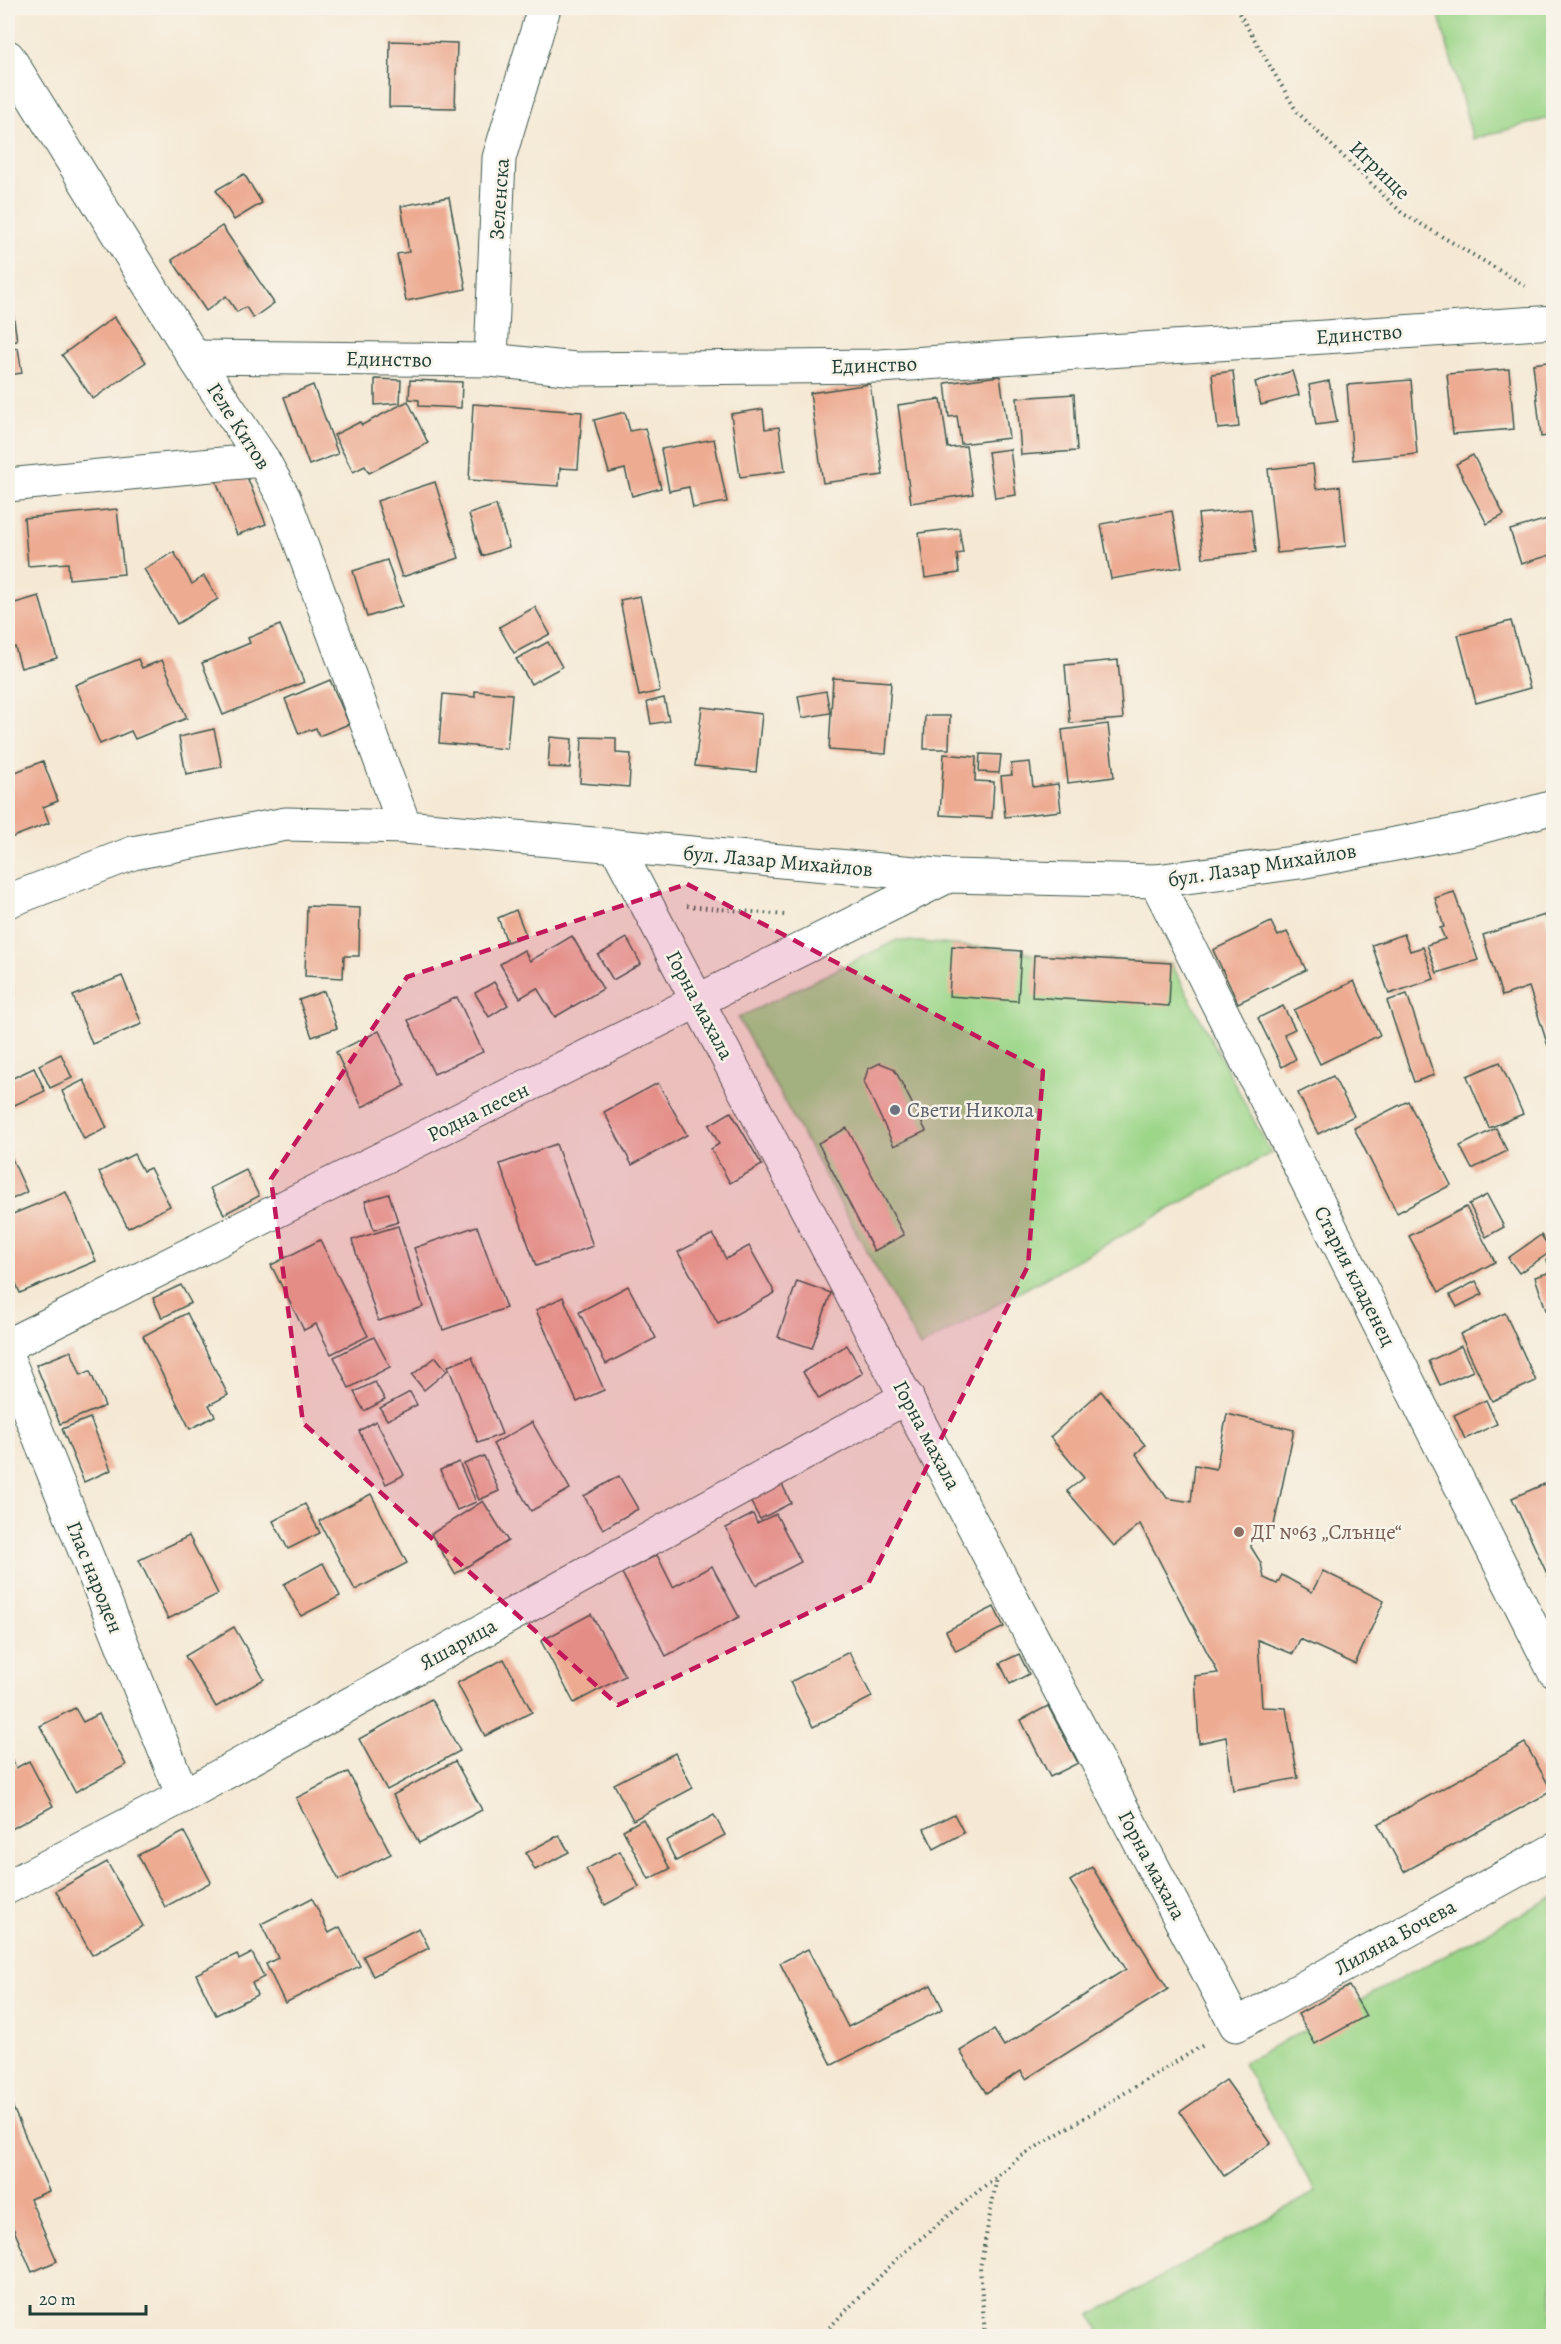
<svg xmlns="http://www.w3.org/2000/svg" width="1561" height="2344" font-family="Alegreya,serif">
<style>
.green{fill:#9cd689;stroke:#5e8a5e;stroke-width:1.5}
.building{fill:#edab92}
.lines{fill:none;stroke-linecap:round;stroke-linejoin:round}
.minor-casing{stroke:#3f574c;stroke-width:35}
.tertiary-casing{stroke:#3f574c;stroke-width:35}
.path{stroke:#3f574c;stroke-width:4;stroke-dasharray:1.5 4.5;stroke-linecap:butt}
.minor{stroke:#fff;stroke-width:33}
.tertiary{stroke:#fff;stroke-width:33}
.marked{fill:#c2185b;fill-opacity:0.2;stroke:#c2185b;stroke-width:4.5;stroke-dasharray:12 8;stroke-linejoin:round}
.worship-dot{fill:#6b7280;stroke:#f7f3e8;stroke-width:2}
.education-dot{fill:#8d6e63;stroke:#f7f3e8;stroke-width:2}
.labels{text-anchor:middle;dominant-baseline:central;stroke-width:5;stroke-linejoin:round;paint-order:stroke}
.street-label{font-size:21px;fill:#1f3d34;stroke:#f7f3e8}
.worship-label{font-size:21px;fill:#5b616d;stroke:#f7f3e8;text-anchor:start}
.education-label{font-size:21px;fill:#785e54;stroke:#f7f3e8;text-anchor:start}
</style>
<rect width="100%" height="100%" fill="#f7f3e8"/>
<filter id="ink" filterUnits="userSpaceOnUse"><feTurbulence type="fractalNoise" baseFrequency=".0167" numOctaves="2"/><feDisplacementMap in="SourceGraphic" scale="12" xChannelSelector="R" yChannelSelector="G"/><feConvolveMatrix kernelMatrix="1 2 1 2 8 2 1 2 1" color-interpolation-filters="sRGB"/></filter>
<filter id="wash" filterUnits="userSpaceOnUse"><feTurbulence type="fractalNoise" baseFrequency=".008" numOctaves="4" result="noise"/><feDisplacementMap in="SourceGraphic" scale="24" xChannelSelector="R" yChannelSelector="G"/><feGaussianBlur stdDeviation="1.35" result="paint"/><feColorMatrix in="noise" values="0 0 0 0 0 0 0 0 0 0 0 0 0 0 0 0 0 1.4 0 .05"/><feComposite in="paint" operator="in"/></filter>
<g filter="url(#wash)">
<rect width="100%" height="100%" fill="#f5e9d5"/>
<g class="green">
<polygon points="1437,8 1553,8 1553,117 1473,139"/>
<polygon points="897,940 1021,951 1034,955 1171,963 1271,1153 920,1347 738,1018"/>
<polygon points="1553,1897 1553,2336 1102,2336 1091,2315 1316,2192 1243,2063"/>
</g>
<g id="blocks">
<g class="building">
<polygon points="390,41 457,43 455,108 389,107"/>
<polygon points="244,174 262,203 234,220 216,190"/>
<polygon points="449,197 466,289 406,301 397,254 409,252 401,206"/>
<polygon points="222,226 274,303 253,318 246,307 237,312 226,296 206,311 172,260"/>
<polygon points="8,299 11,299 17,341 8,343"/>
<polygon points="114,317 146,362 93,399 62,355"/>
<polygon points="18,348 22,373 8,375 8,350"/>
<polygon points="1554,361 1554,435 1541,437 1533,364"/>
<polygon points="1509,369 1514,429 1453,434 1447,374"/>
<polygon points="1233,371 1239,427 1218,429 1212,374"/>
<polygon points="1292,371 1299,395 1261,405 1255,382"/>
<polygon points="1000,376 1009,438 961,444 957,416 949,417 945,383"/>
<polygon points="375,379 401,380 400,403 375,405"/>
<polygon points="410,380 462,382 461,408 419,406 419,400 409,399"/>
<polygon points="1411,380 1417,454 1353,460 1347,385"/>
<polygon points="1329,381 1337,422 1316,425 1309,385"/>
<polygon points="870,384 883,475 823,483 810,393"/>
<polygon points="313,385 338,454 309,465 284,397"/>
<polygon points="1074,394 1077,451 1021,455 1017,398"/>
<polygon points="941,399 948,448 966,446 973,494 911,503 898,405"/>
<polygon points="408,401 428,443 369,473 365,466 353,472 334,435 360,422 362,425"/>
<polygon points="473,404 582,412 578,469 560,468 559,486 469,480"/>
<polygon points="763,409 765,429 779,427 785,471 740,477 731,414"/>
<polygon points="625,412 630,431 645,428 661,488 632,496 625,469 609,473 594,420"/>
<polygon points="714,439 727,502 693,508 689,487 669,491 661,449"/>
<polygon points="1010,449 1016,495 995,498 988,452"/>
<polygon points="1473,455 1504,515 1487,524 1456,464"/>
<polygon points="1313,464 1316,489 1340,486 1346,546 1277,553 1268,469"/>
<polygon points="243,467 266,524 237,535 215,478"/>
<polygon points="435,482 459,558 402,577 377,501"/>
<polygon points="496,505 509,547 482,556 469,514"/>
<polygon points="117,509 124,574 69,579 68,563 28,566 24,518"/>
<polygon points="1251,509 1256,552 1203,558 1198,514"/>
<polygon points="1172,511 1182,567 1111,579 1101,524"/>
<polygon points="1554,517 1554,554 1521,564 1510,530"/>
<polygon points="959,528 963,553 957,554 959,573 925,578 919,533"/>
<polygon points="174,552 192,584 204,576 218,599 177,624 144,569"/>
<polygon points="387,560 402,606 367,617 353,571"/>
<polygon points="39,596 57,658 21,668 15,647 8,649 8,605"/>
<polygon points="640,596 660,691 639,696 620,600"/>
<polygon points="535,607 550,634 514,653 499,627"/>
<polygon points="1511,621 1530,688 1476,703 1458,635"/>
<polygon points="280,625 304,682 223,715 202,663 250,643 248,638"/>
<polygon points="548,642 562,667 531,684 516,659"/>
<polygon points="138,659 142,668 162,660 187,718 135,739 131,731 100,744 75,685"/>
<polygon points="1118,660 1123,719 1070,723 1065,665"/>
<polygon points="833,678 891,682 886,754 829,750"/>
<polygon points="330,680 349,724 319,736 316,728 299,734 285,699"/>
<polygon points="475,691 512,694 507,749 439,743 443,694 475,697"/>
<polygon points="826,691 830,713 802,718 798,696"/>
<polygon points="664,698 669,721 651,724 647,702"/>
<polygon points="702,707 762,714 756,772 695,766"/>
<polygon points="925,716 950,716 949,749 924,749"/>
<polygon points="1108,724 1114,777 1068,783 1062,730"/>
<polygon points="214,729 222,767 186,774 179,737"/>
<polygon points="550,737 572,739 570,768 548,767"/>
<polygon points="582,737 616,738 616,753 631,754 629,787 580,783"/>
<polygon points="944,754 976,757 975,781 994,782 992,818 940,815"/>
<polygon points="980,754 1001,755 999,773 979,772"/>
<polygon points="43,761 58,801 43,807 49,823 8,839 8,775"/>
<polygon points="1030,762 1033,787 1058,784 1061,811 1005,817 1001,776 1012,775 1011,764"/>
<polygon points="1454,892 1478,960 1437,973 1427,945 1445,939 1440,928 1444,927 1435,898"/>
<polygon points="307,906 360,908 359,956 344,956 343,978 305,976"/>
<polygon points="516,910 526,935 507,942 498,918"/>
<polygon points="1545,915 1554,943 1554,1044 1548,1046 1529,987 1502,996 1483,935"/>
<polygon points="1271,922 1278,936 1287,932 1306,970 1238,1003 1213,950"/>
<polygon points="1404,934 1410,951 1423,947 1434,979 1389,994 1372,945"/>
<polygon points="572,936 603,989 555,1017 537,988 520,998 500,964 524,950 530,961"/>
<polygon points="627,938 641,964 613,980 598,955"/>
<polygon points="952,946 1021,951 1018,1001 949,996"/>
<polygon points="1034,955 1171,963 1169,1006 1032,997"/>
<polygon points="122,976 142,1024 92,1044 73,996"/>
<polygon points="8,977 15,995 8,998"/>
<polygon points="1354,981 1380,1035 1320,1064 1294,1010"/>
<polygon points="494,982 508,1005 489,1017 475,993"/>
<polygon points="324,991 337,1028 312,1037 299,1000"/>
<polygon points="1407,994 1434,1075 1414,1082 1387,1001"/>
<polygon points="457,997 483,1052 434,1074 408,1020"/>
<polygon points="1283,1006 1295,1029 1284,1034 1296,1059 1282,1067 1258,1018"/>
<polygon points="379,1031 405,1086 362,1107 336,1052"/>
<polygon points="61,1054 72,1078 50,1088 39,1065"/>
<polygon points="1500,1062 1523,1114 1489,1128 1467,1076"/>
<polygon points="880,1063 893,1068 897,1074 926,1131 894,1146 864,1082 868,1069"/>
<polygon points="8,1068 13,1078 34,1068 45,1091 8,1108"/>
<polygon points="1333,1076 1354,1116 1318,1134 1298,1093"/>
<polygon points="84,1080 107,1128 84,1139 62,1091"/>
<polygon points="658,1083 687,1135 632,1165 604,1112"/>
<polygon points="1408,1101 1451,1185 1397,1213 1354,1128"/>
<polygon points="731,1112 762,1165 730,1183 711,1149 719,1144 709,1125"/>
<polygon points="847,1128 904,1235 874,1251 818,1143"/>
<polygon points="1496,1128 1507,1151 1472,1169 1460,1146"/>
<polygon points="556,1144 593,1246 536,1266 500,1164"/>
<polygon points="8,1150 27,1192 8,1201"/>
<polygon points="134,1154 143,1171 150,1168 170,1206 128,1228 99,1172"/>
<polygon points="246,1170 259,1196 224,1214 210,1188"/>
<polygon points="66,1192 96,1261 20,1293 8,1264 8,1216"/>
<polygon points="389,1194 398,1222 374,1230 365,1201"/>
<polygon points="1487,1195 1504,1227 1486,1237 1469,1204"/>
<polygon points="1466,1207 1495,1262 1439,1292 1409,1236"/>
<polygon points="398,1226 423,1307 378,1321 352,1240"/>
<polygon points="477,1226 506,1308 443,1330 414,1248"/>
<polygon points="713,1234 726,1259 749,1246 775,1293 718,1324 678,1252"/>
<polygon points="1541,1235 1552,1251 1519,1273 1508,1258"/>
<polygon points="320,1240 368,1336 331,1354 316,1324 304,1330 271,1265"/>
<polygon points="1554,1258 1554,1307 1546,1310 1535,1277 1551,1272 1547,1260"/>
<polygon points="797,1281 831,1293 812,1348 778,1337"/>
<polygon points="1476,1281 1483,1294 1457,1307 1450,1295"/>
<polygon points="181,1285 191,1303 162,1318 153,1298"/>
<polygon points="628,1286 656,1338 606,1364 579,1312"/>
<polygon points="563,1297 604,1390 577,1402 536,1310"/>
<polygon points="187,1313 228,1395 209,1405 215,1416 190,1429 143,1336"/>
<polygon points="1505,1313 1536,1381 1492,1401 1460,1334"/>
<polygon points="374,1337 390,1367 349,1388 334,1357"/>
<polygon points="847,1345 863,1373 819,1399 803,1372"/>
<polygon points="1461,1346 1473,1371 1440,1385 1429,1361"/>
<polygon points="71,1351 81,1375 90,1371 105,1406 60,1424 36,1365"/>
<polygon points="436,1357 447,1371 424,1390 412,1375"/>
<polygon points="472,1357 502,1434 478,1443 448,1366"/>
<polygon points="375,1382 385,1400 364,1411 354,1392"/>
<polygon points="1101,1391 1145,1445 1136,1454 1167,1498 1191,1502 1195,1465 1216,1469 1227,1414 1294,1430 1273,1530 1254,1526 1251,1547 1261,1563 1264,1578 1277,1584 1282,1575 1312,1592 1323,1571 1384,1601 1355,1664 1300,1639 1293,1654 1258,1640 1262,1707 1286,1708 1298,1778 1233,1790 1226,1737 1199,1743 1195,1676 1218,1673 1140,1524 1114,1546 1067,1491 1084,1478 1050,1437"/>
<polygon points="410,1392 417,1405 387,1420 380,1408"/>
<polygon points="1486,1400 1497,1424 1465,1439 1454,1415"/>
<polygon points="90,1418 111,1470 84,1482 62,1429"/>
<polygon points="376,1421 404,1475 386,1484 359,1431"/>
<polygon points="532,1422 570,1489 531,1511 493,1444"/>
<polygon points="484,1456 499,1491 479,1500 464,1464"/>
<polygon points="459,1462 476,1502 457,1510 440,1470"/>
<polygon points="619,1476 638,1509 603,1529 584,1496"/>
<polygon points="780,1480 791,1503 760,1519 748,1497"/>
<polygon points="1554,1480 1554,1589 1512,1498"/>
<polygon points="371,1494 407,1563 355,1590 319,1521"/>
<polygon points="483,1501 508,1541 455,1574 431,1534"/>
<polygon points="305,1504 320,1533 288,1549 273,1521"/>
<polygon points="753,1514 757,1523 776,1514 801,1562 756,1585 726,1528"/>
<polygon points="189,1536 218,1594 168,1619 139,1560"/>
<polygon points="657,1555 673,1587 712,1566 739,1617 666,1656 622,1573"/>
<polygon points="323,1563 340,1596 301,1616 284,1584"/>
<polygon points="994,1607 1004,1627 956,1651 946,1631"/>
<polygon points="591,1614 625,1676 574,1703 541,1641"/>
<polygon points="234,1627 264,1679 216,1707 185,1656"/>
<polygon points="849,1652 872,1697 813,1727 790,1682"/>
<polygon points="1019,1654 1029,1674 1010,1684 1000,1663"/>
<polygon points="504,1659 532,1712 485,1736 457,1683"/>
<polygon points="431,1699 460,1751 387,1790 359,1739"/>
<polygon points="1048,1706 1078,1763 1050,1777 1021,1720"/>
<polygon points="75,1708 83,1722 99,1714 126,1765 75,1792 40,1726"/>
<polygon points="1525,1743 1552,1791 1404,1872 1378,1824"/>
<polygon points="675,1753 693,1788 633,1820 614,1784"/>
<polygon points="12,1761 16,1768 29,1761 53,1806 8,1831 8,1763"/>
<polygon points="455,1761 482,1810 419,1843 393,1795"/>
<polygon points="348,1772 391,1854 339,1880 296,1798"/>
<polygon points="954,1814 964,1833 934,1849 924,1829"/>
<polygon points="714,1815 725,1835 676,1861 666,1841"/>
<polygon points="643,1819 670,1869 649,1879 623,1830"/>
<polygon points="184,1832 211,1882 165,1907 138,1855"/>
<polygon points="559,1835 569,1852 535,1870 526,1853"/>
<polygon points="620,1851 639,1887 605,1905 586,1869"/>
<polygon points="107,1862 143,1926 92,1955 56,1891"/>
<polygon points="1092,1867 1168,1989 1026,2079 1021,2071 986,2093 960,2051 994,2030 1004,2046 1126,1969 1070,1881"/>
<polygon points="312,1898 329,1933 340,1927 360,1966 285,2003 266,1964 278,1958 261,1924"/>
<polygon points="419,1928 429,1948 373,1976 363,1956"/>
<polygon points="808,1949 848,2027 931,1985 943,2009 832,2065 780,1963"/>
<polygon points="252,1953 264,1977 252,1983 257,1995 216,2015 196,1974 237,1954 239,1960"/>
<polygon points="1349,1986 1366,2016 1315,2044 1298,2014"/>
<polygon points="1226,2080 1271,2143 1224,2176 1180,2112"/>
<polygon points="8,2096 49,2191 30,2199 57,2261 32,2272 8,2216"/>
</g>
</g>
</g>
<g filter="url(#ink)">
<use href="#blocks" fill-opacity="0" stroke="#3f574c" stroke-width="1.5"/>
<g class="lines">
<defs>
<g id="minor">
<polyline points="8,57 194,357 263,460 284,498 405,827"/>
<polyline points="194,357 491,360 575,369 880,366 1554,322"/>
<polyline points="491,360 499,158 544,8"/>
<polyline points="8,485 263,460"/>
<polyline points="616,846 1236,2025 1554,1850"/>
<polyline points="1156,881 1554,1671"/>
<polyline points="8,1345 948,876"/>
<polyline points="8,1359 183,1796"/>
<polyline points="8,1887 183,1796 907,1397"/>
</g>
<polyline id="tertiary" points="8,901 133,853 286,824 405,827 948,876 1156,881 1300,862 1469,830 1554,807"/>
</defs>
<use href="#minor" class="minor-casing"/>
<use href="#tertiary" class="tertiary-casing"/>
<g class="path">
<polyline points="1236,8 1297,112 1402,213 1526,286"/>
<polyline points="687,906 785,915"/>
<polyline points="821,2336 903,2253 1020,2157 1205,2044"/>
<polyline points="985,2336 980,2268 997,2177"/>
</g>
<use href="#minor" class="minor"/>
<use href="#tertiary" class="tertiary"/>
</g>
</g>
<path class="marked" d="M687,884L1043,1071L1028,1266L868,1584L618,1705L303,1423L271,1179L407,977Z"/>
<circle class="worship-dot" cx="895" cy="1110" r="6"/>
<circle class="education-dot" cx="1239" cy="1532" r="6"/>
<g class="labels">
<g class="street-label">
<text transform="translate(1380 170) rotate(44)">Игрище</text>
<text transform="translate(499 199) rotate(-86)">Зеленска</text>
<text transform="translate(1359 334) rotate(-4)">Единство</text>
<text transform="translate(389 359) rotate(1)">Единство</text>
<text transform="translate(874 365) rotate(-2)">Единство</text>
<text transform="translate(239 426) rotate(57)">Геле Китов</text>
<text transform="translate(778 861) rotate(5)">бул. Лазар Михайлов</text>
<text transform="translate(1262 865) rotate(-9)">бул. Лазар Михайлов</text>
<text transform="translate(700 1005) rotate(62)">Горна махала</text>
<text transform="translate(478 1112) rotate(-26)">Родна песен</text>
<text transform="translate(1355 1276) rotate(63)">Стария кладенец</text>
<text transform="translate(927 1435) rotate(62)">Горна махала</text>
<text transform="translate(95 1577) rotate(68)">Глас народен</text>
<text transform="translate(458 1644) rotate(-29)">Яшарица</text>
<text transform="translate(1152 1865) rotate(62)">Горна махала</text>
<text transform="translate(1395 1937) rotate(-29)">Лиляна Бочева</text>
</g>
<g class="worship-label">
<text x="907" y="1110">Свети Никола</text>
</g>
<g class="education-label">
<text x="1251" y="1532">ДГ №63 „Слънце“</text>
</g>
</g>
<rect width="1561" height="2344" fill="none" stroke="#f7f3e8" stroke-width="30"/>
<path d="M30 2305v9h116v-9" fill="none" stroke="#1f3d34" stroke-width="3"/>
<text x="39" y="2305" font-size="18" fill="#1f3d34" stroke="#f7f3e8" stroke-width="4.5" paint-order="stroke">20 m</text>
</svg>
